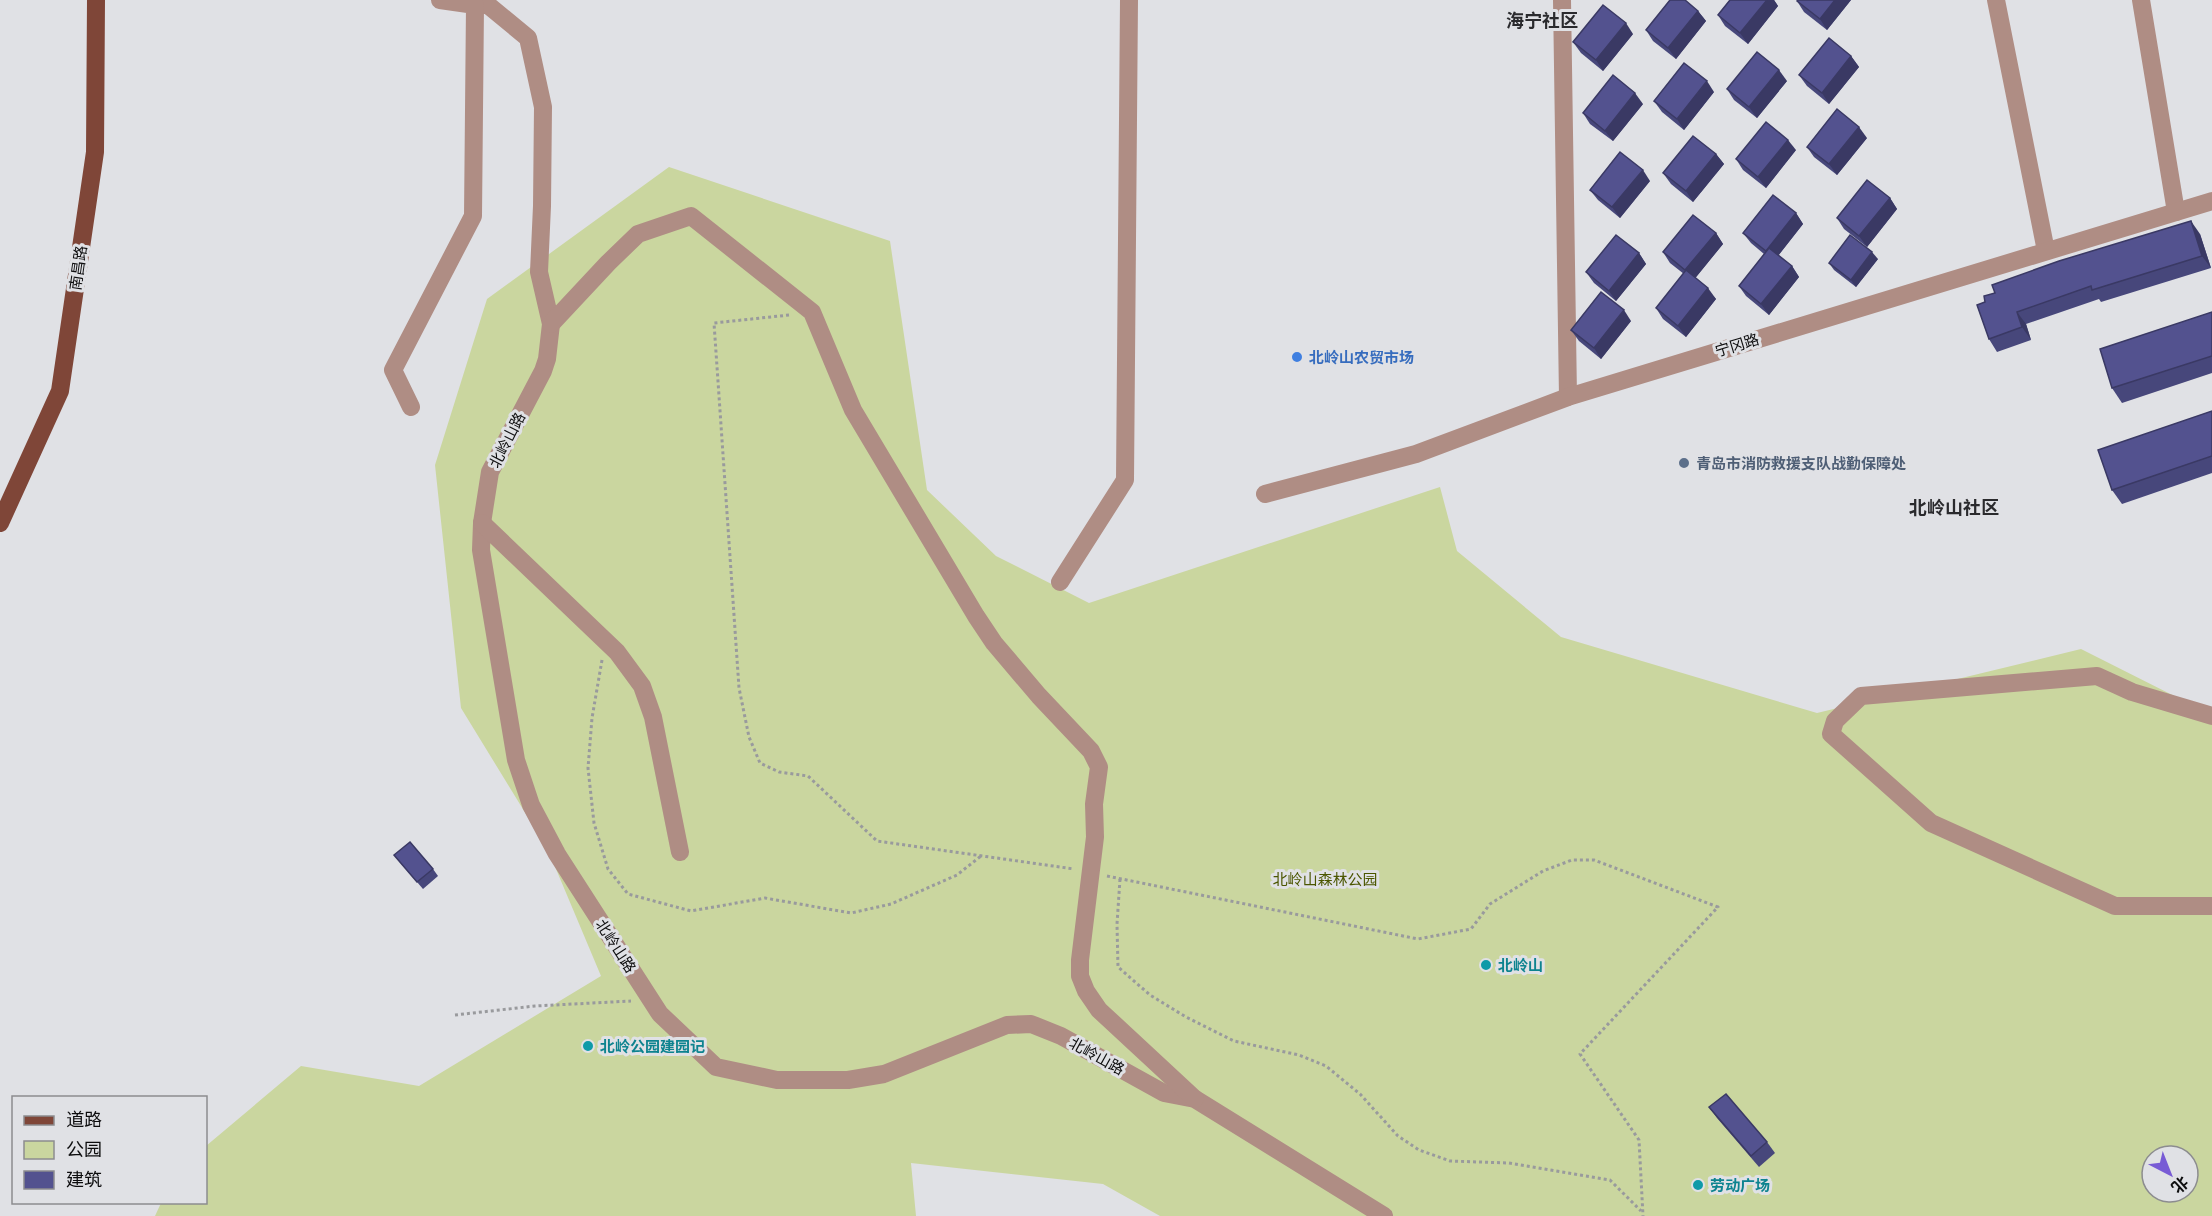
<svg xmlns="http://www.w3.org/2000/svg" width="2212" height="1216" font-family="'PT Sans Narrow','Noto Sans SC',sans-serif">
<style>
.green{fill:#cad69f;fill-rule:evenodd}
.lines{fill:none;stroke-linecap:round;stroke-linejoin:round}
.path{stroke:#999a9d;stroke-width:3;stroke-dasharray:3 3;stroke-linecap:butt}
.minor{stroke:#af8d84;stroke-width:18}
.major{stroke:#7f4638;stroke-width:18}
.wall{fill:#47477b}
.shaded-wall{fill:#3a3964}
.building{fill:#53528f;stroke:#3a3964;stroke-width:1.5}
.shop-dot{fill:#3f7fe0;stroke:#e0e1e5;stroke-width:2}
.service-dot{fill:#5c6f8a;stroke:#e0e1e5;stroke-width:2}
.culture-dot{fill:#0f9aa8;stroke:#e0e1e5;stroke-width:2}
.labels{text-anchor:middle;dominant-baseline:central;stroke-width:6;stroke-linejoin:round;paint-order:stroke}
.street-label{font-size:15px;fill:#0d0d0e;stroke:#e0e1e5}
.shop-label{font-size:15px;font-weight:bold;fill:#366cbe;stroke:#e0e1e5;text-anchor:start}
.service-label{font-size:15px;font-weight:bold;fill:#4e5e75;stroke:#e0e1e5;text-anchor:start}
.park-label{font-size:15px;fill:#4b5600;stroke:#e0e1e5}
.culture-label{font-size:15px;font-weight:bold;fill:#0d838f;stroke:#e0e1e5;text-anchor:start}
.quarter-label{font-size:18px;font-weight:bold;fill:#2a2a2d;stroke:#e0e1e5}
</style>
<rect width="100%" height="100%" fill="#e0e1e5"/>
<path class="green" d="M669,167L890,241L927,490L996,556L1089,603L1440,487L1457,551L1561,637L1817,713L2081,649L2212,715V1216H1160L1103,1184L911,1163L916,1216H155L161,1203L206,1202V1146L301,1066L419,1086L601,976L548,850L461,708L435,465L487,299ZM2152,1156H2188V1192H2152Z"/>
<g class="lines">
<g class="path">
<polyline points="789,315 714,323 739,688 749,737 760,763 779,772 808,776 877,841 1074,869"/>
<polyline points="602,660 592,718 588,768 594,823 608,869 628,894 691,911 765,898 851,913 891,904 957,875 981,856"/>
<polyline points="1107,876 1418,939 1471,929 1490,904 1543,871 1572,860 1594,860 1718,907 1580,1054 1639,1140 1643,1216"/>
<polyline points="1120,879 1117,924 1118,967 1150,995 1186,1017 1234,1041 1299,1055 1326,1066 1360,1094 1398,1136 1419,1150 1450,1161 1509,1163 1610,1180 1641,1211"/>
<polyline points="455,1015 535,1006 631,1001"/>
</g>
<g class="minor">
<polyline points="475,0 475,5 488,5 528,38 543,107 542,206 539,272 551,324 547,359 543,371 490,472 482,523 481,550 516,760 531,805 557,854 660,1014 716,1067 777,1080 848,1080 884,1074 1007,1025 1031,1024 1061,1036 1164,1093 1195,1099 1384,1216"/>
<polyline points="1562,0 1568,397"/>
<polyline points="1996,0 2046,251"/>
<polyline points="2141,0 2176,212"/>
<polyline points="551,324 608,263 638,234 691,216 812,312 853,410 976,616 994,643 1039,696 1091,751 1099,767 1094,804 1095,837 1080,960 1080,976 1086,991 1099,1010 1195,1099"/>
<polyline points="411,407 393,370 473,216 475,5 440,0"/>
<polyline points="1265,494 1416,454 1568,397 2212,201"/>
<polyline points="482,523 617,652 642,686 653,717 680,852"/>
<polyline points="1060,582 1125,480 1129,0"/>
<polyline points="2212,716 2132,692 2097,676 1861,696 1835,721 1831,734 1931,823 2115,906 2212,906"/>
</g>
<polyline class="major" points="0,523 60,391 95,152 96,0"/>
</g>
<g class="wall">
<polygon points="1730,0 1774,0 1778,6 1748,44 1725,26 1718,15"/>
<polygon points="1851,0 1827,30 1804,12 1797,1"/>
<polygon points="1698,11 1706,21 1676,59 1653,41 1646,30"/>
<polygon points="1633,34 1603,71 1581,53 1573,42"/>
<polygon points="1851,56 1859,67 1829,104 1807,86 1799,75"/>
<polygon points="1787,81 1757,118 1734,100 1727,89"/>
<polygon points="1714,92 1684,130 1662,112 1654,101"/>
<polygon points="1643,104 1613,141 1590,124 1583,113"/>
<polygon points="1867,138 1837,175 1814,157 1807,147"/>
<polygon points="1796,150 1766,188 1743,170 1736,159"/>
<polygon points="1716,154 1724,164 1693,202 1671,184 1663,173"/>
<polygon points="1650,181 1620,218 1598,200 1590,190"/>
<polygon points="1890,198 1897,209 1867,247 1844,229 1837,218"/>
<polygon points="1796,213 1803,224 1778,256 1792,266 1799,277 1769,315 1746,296 1739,286 1764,254 1751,243 1743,233"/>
<polygon points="1716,233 1723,244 1695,278 1716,299 1686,337 1663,319 1656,308 1684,274 1670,263 1663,252"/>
<polygon points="2200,234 2211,268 2101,302 2099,299 2026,324 2031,340 1997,352 1989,339 1977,305"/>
<polygon points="1639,253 1646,264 1616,301 1594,283 1586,272"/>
<polygon points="1878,259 1856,287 1834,270 1829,263"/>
<polygon points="2212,312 2212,373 2122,403 2112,388"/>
<polygon points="1631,321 1601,359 1579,341 1571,330"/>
<polygon points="2212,411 2212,473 2122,504 2112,490"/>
<polygon points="394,855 433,869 438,876 423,889"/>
<polygon points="1709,1107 1767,1142 1775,1153 1759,1167 1717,1118"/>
</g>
<g class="shaded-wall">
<polygon points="1767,0 1774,0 1778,6 1748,44 1740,33"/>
<polygon points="1835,0 1851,0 1827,30 1820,19"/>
<polygon points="1698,11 1706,21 1676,59 1668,48"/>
<polygon points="1626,23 1633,34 1603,71 1596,60"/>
<polygon points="1851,56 1859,67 1829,104 1822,93"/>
<polygon points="1779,70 1787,81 1757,118 1749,107"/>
<polygon points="1707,81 1714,92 1684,130 1677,119"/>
<polygon points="1635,93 1643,104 1613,141 1605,131"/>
<polygon points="1859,127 1867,138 1837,175 1829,164"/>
<polygon points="1788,140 1796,150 1766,188 1758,177"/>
<polygon points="1716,154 1724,164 1693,202 1686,191"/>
<polygon points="1643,170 1650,181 1620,218 1612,207"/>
<polygon points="1890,198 1897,209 1867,247 1859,236"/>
<polygon points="1796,213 1803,224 1773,262 1766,251"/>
<polygon points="2191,221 2200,234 2211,268 2202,256"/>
<polygon points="1716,233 1723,244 1693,281 1685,270"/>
<polygon points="1872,252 1878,259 1856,287 1851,280"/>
<polygon points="1639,253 1646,264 1616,301 1609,291"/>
<polygon points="1792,266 1799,277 1769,315 1761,304"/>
<polygon points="1708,288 1716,299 1686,337 1678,326"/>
<polygon points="1624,310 1631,321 1601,359 1594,348"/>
<polygon points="2017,312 2026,324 2031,340 2022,327"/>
</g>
<g class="building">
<polygon points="1670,0 1685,0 1698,11 1668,48 1646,30"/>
<polygon points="1730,0 1767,0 1740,33 1718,15"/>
<polygon points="1798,0 1835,0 1820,19 1797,1"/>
<polygon points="1603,5 1626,23 1596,60 1573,42"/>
<polygon points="1829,38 1851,56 1822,93 1799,75"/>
<polygon points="1757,52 1779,70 1749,107 1727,89"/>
<polygon points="1684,63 1707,81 1677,119 1654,101"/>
<polygon points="1613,75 1635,93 1605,131 1583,113"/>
<polygon points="1837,109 1859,127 1829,164 1807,147"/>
<polygon points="1766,122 1788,140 1758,177 1736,159"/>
<polygon points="1693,136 1716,154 1686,191 1663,173"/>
<polygon points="1620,152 1643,170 1612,207 1590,190"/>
<polygon points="1867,180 1890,198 1859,236 1837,218"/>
<polygon points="1773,195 1796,213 1766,251 1743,233"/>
<polygon points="1693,215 1716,233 1685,270 1663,252"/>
<polygon points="2191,221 2202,256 2092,290 2091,286 2017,312 2022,327 1989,339 1977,305 1985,302 1984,296 1995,293 1992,285 2059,261"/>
<polygon points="1616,235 1639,253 1609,291 1586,272"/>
<polygon points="1850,235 1872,252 1851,280 1829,263"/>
<polygon points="1769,248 1792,266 1761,304 1739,286"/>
<polygon points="1686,270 1708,288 1678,326 1656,308"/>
<polygon points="1601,292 1624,310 1594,348 1571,330"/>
<polygon points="2212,312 2212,356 2112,388 2100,349"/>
<polygon points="2212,411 2212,456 2112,490 2098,450"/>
<polygon points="410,842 433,869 417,882 394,855"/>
<polygon points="1726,1094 1767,1142 1751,1156 1709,1107"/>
</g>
<circle class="shop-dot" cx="1297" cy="357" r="6"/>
<circle class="service-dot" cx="1684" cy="463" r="6"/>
<g class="culture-dot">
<circle cx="1486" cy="965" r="6"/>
<circle cx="588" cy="1046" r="6"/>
<circle cx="1698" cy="1185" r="6"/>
</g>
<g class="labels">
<g class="street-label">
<text transform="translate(78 268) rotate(-82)">南昌路</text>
<text transform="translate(1737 345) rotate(-17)">宁冈路</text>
<text transform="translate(507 440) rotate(-63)">北岭山路</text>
<text transform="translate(616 946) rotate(57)">北岭山路</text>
<text transform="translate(1097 1056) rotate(29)">北岭山路</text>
</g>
<g class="shop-label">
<text x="1309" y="357">北岭山农贸市场</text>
</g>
<g class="service-label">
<text x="1696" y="463">青岛市消防救援支队战勤保障处</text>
</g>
<g class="park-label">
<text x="1325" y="879">北岭山森林公园</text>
</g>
<g class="culture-label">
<text x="1498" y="965">北岭山</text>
<text x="600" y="1046">北岭公园建园记</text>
<text x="1710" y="1185">劳动广场</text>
</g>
<g class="quarter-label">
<text x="1542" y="20">海宁社区</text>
<text x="1954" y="507">北岭山社区</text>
</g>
</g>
<rect x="12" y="1096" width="195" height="108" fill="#e0e1e5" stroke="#8c8c8f" stroke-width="1.5"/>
<rect x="24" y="1116" width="30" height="9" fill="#7f4638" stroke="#8c8c8f" stroke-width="1.5"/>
<text x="66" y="1126" font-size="18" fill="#0d0d0e">道路</text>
<rect x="24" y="1141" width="30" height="18" fill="#cad69f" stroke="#8c8c8f" stroke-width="1.5"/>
<text x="66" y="1156" font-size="18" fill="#0d0d0e">公园</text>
<rect x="24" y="1171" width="30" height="18" fill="#53528f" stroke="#8c8c8f" stroke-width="1.5"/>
<text x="66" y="1186" font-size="18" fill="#0d0d0e">建筑</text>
<g transform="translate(2170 1174) rotate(138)"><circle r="28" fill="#e0e1e5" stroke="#8c8c8f" stroke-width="1.5"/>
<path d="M0-4.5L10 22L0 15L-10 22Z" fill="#785bd5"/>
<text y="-9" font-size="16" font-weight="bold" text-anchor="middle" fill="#0d0d0e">北</text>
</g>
</svg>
